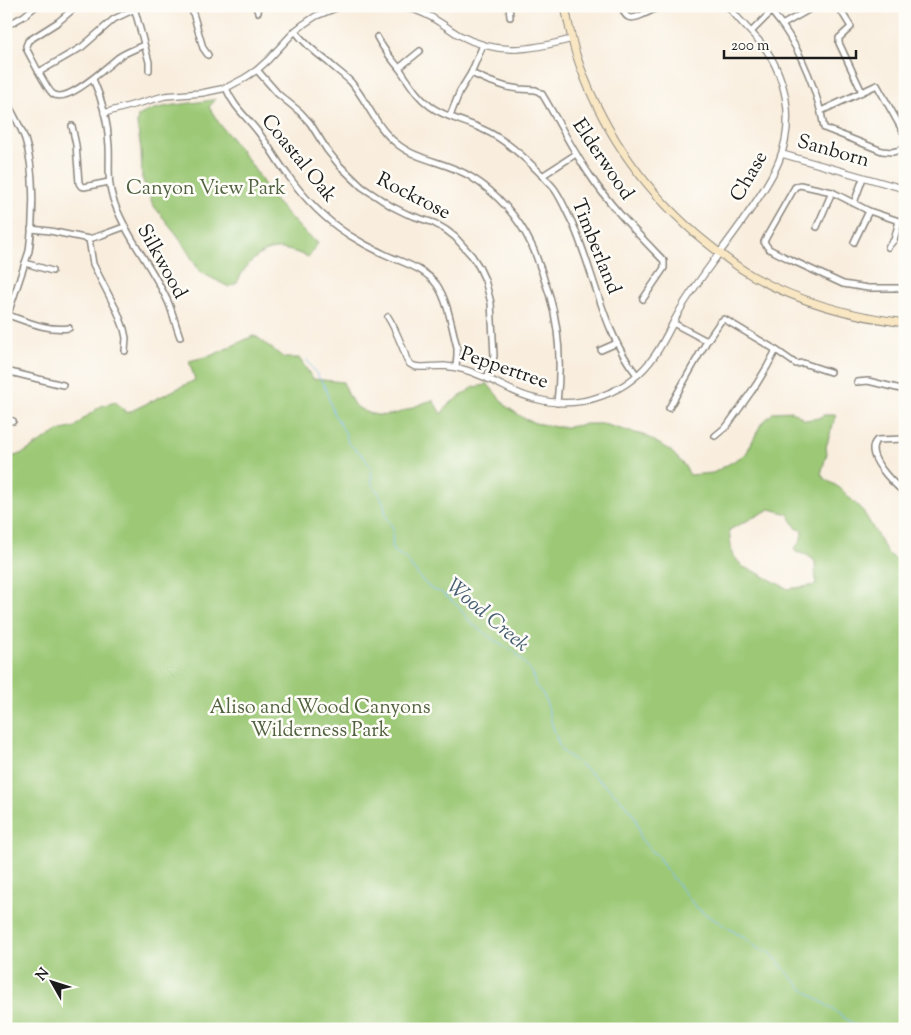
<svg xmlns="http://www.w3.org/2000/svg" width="911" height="1035" font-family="'Sorts Mill Goudy',serif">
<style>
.green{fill:#9dc977;stroke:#5c724a;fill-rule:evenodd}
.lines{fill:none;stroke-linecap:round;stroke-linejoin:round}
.stream{stroke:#80bef3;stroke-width:1}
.minor-casing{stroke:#8a857d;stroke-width:8}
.tertiary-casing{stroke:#8a857d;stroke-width:8}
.secondary-casing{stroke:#8a857d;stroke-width:9}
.minor{stroke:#fff;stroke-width:5}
.tertiary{stroke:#fff;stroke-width:5.5}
.secondary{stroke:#f9e7c3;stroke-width:7}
.labels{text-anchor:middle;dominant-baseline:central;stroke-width:5;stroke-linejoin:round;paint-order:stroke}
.street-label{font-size:20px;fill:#1c1c1c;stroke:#fdfcf7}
.park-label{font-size:20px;fill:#506140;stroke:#fdfcf7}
.water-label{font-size:21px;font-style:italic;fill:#445d72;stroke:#fdfcf7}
</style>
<rect width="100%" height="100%" fill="#fdfcf7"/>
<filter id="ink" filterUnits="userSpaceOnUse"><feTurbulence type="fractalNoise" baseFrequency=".02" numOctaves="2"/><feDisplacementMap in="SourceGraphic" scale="10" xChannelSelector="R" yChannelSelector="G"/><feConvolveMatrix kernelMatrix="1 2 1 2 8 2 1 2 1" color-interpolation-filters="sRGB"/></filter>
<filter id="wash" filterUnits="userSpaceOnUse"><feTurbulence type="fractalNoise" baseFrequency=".0096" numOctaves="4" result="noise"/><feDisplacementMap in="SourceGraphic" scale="20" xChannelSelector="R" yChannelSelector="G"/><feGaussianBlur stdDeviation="1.12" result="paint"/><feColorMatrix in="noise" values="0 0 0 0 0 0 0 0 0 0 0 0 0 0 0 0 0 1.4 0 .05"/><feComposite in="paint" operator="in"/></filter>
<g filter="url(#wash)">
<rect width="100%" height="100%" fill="#f9eede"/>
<g class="green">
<path d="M216,99L209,107L219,123L251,164L275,201L305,233L318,243L309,257C300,254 291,250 282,249C261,247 244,266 237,283L229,287L200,272L178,236L153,205L142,178L141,149L137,124L138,116C161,103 190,105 216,99Z"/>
<polygon points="6,176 10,185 9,232 6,234"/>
<path d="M253,336L257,337L284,358H299L313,379L343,382C346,389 349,397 353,403C355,406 359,408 362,410C390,424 407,407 433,400L441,414L449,404L474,387L486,385V382L507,407L525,419L535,423L556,427H567L586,424H603L646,436L671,451L684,465L690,475L713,473L746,454L761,424L774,412L792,411L805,420L819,418L824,415H836L826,447L827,453L821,474L825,479L840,488L863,511L888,554L899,561L905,560V1029H6V454L15,456L25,452L58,431L75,427L83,419L101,406L116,402L127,413L195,380L189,361L213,355ZM770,509L788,514L797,529L803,530L800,542L794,549L796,552L807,555L815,561L816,585L788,589L756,572L743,567L732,554L729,530Z"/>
</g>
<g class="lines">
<polyline class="stream" points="307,360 324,385 334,414 345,432 348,443 362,455 371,467 372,485 378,492 384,504 386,516 393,528 392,550 406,559 420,578 427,585 433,590 441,592 457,605 471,623 491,638 516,653 533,674 535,685 543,694 548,707 551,721 559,745 563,752 577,762 613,792 624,803 635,817 640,833 640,838 651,851 657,855 667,871 696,907 705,914 743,937 759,949 770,952 790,976 803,989 846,1019 862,1029"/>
</g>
</g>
<g filter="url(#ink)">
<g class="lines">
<defs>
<g id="minor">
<path d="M77,6L58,22L28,41L26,46L27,50C32,59 47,90 53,94C67,105 108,65 119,57C127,52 135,49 144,45"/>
<polyline points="191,6 203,48 208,55"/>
<polyline points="255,6 258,12"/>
<polyline points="509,6 510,17"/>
<path d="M622,6C623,10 624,15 628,17C634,21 654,9 660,6"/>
<path d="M768,6C772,13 777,18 782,25C801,52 819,95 824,128L882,151L892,152L905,149"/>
<polyline points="838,6 851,27 839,38 839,43 862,92"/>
<polyline points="134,7 149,62 149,70"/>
<polyline points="782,25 815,6"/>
<polyline points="6,26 24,16 36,6"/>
<path d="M295,31C304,43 316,53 328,62C335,69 344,75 351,82C367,101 376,127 396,143C417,161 448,162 471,177C496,192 519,218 531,244C536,253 538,263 542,272C544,281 548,289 550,297C560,331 561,368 557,403"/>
<polyline points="751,32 771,12"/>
<path d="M377,37C383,49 391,58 399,68C409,82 416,96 430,106C444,117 465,121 482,129C506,139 534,166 552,186C559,193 567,213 572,222C594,271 603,333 637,375"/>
<polyline points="399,68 420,51"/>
<polyline points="257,70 278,94 300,112 310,123 327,150 340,166 362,187 391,206 407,214 434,223 446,230 455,237 472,256 479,267 485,280 491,303 494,356 487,378"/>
<polyline points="39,72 82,47 114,19 135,9"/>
<path d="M471,73L489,81L507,87L519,89L536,90L542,94C558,120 571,148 589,174C610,206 637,233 664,261V268L643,299"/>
<path d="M93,79C102,99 108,123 109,146C110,164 107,181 113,199C126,237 153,267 169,304C173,314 176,326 180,337"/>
<path d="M226,88C234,108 247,117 259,133C269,146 277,161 287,174C304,198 324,219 349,235C360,242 371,248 382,253C402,263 424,267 437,285C448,301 452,329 457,347V355L456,367"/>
<path d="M6,101C13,113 20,125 25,139C35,171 34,217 29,251L6,320"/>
<polyline points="821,111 877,85 905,135"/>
<polyline points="450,116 460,91 471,73 483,45"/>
<polyline points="72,126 76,145 79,183 81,186 84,187 109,182"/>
<polyline points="542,176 576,154"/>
<polyline points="854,203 863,178"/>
<polyline points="905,223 869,211 832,192 800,185 795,187 767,236 764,242 769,249 789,259 843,284 868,288 905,288"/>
<polyline points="817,227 832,192"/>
<polyline points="31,229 50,231 89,239 102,235 124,227"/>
<polyline points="89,239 93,264 118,313 124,329 126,338 125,351"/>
<polyline points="854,242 869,211"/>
<polyline points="888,247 894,240 899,221"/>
<polyline points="25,263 52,271"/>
<path d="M8,315C28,322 48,331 69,328"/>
<polyline points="673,323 707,341"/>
<polyline points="601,350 617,343"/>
<polyline points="6,371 63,385"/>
<polyline points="857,382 868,381 905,390"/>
<polyline points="669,408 707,341 720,322 724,319 776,350 796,364 803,363 830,372"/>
<polyline points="6,419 13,421"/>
<polyline points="715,436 727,426 756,385 767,367 776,350"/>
<path d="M905,439L877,440C862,454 894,484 905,493"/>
</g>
<g id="tertiary">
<path d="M404,6C416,10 428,14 439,22C446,26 452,31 459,35C498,56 530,50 572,39"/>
<polyline points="104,113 165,96 202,93 226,88 243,79 257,70 268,60 295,31 304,24 316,16 341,6"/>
<polyline points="782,154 905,189"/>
<path d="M388,317C395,328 399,339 404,351C405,354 406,359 408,362C411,366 416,367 421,367C429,367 436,366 444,366C458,367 471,371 484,377C501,384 517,395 536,399C580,411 629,393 655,355C666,339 673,321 683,305C693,289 704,274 715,259C728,241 741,224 753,206C774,175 790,149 787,109C785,86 776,61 761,43C750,31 738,19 728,6"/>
</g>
<path id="secondary" d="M565,6C568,22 571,38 576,54C599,125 640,185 696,234C714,249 731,263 751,275C798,302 851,316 905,323"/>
</defs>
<use href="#minor" class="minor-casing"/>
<use href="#tertiary" class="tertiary-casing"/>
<use href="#secondary" class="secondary-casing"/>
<use href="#minor" class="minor"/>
<use href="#tertiary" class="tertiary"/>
<use href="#secondary" class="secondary"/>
</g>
</g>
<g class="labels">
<g class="street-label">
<text transform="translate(833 152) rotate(16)">Sanborn</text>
<text transform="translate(298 159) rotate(51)">Coastal Oak</text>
<text transform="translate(602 160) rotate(56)">Elderwood</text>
<text transform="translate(750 177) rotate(-60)">Chase</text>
<text transform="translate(413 197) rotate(27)">Rockrose</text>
<text transform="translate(595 247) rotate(68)">Timberland</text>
<text transform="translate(161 262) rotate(61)">Silkwood</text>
<text transform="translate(504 369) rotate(19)">Peppertree</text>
</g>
<g class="park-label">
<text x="206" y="189">Canyon View Park</text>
<text x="320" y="708">Aliso and Wood Canyons<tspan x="320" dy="23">Wilderness Park</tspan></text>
</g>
<g class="water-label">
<text transform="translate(487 616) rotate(40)">Wood Creek</text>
</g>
</g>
<rect width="911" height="1035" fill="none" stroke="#fdfcf7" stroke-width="25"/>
<g transform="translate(52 982) rotate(309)" stroke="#fdfcf7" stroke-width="4" paint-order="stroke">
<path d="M0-4L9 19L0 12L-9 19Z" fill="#1c1c1c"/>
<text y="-8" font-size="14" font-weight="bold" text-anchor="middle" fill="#1c1c1c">N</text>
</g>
<path d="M724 50v8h132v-8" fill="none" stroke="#1c1c1c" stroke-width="2.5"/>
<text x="731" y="50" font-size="15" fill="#1c1c1c" stroke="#fdfcf7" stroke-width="4" paint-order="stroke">200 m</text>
</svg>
